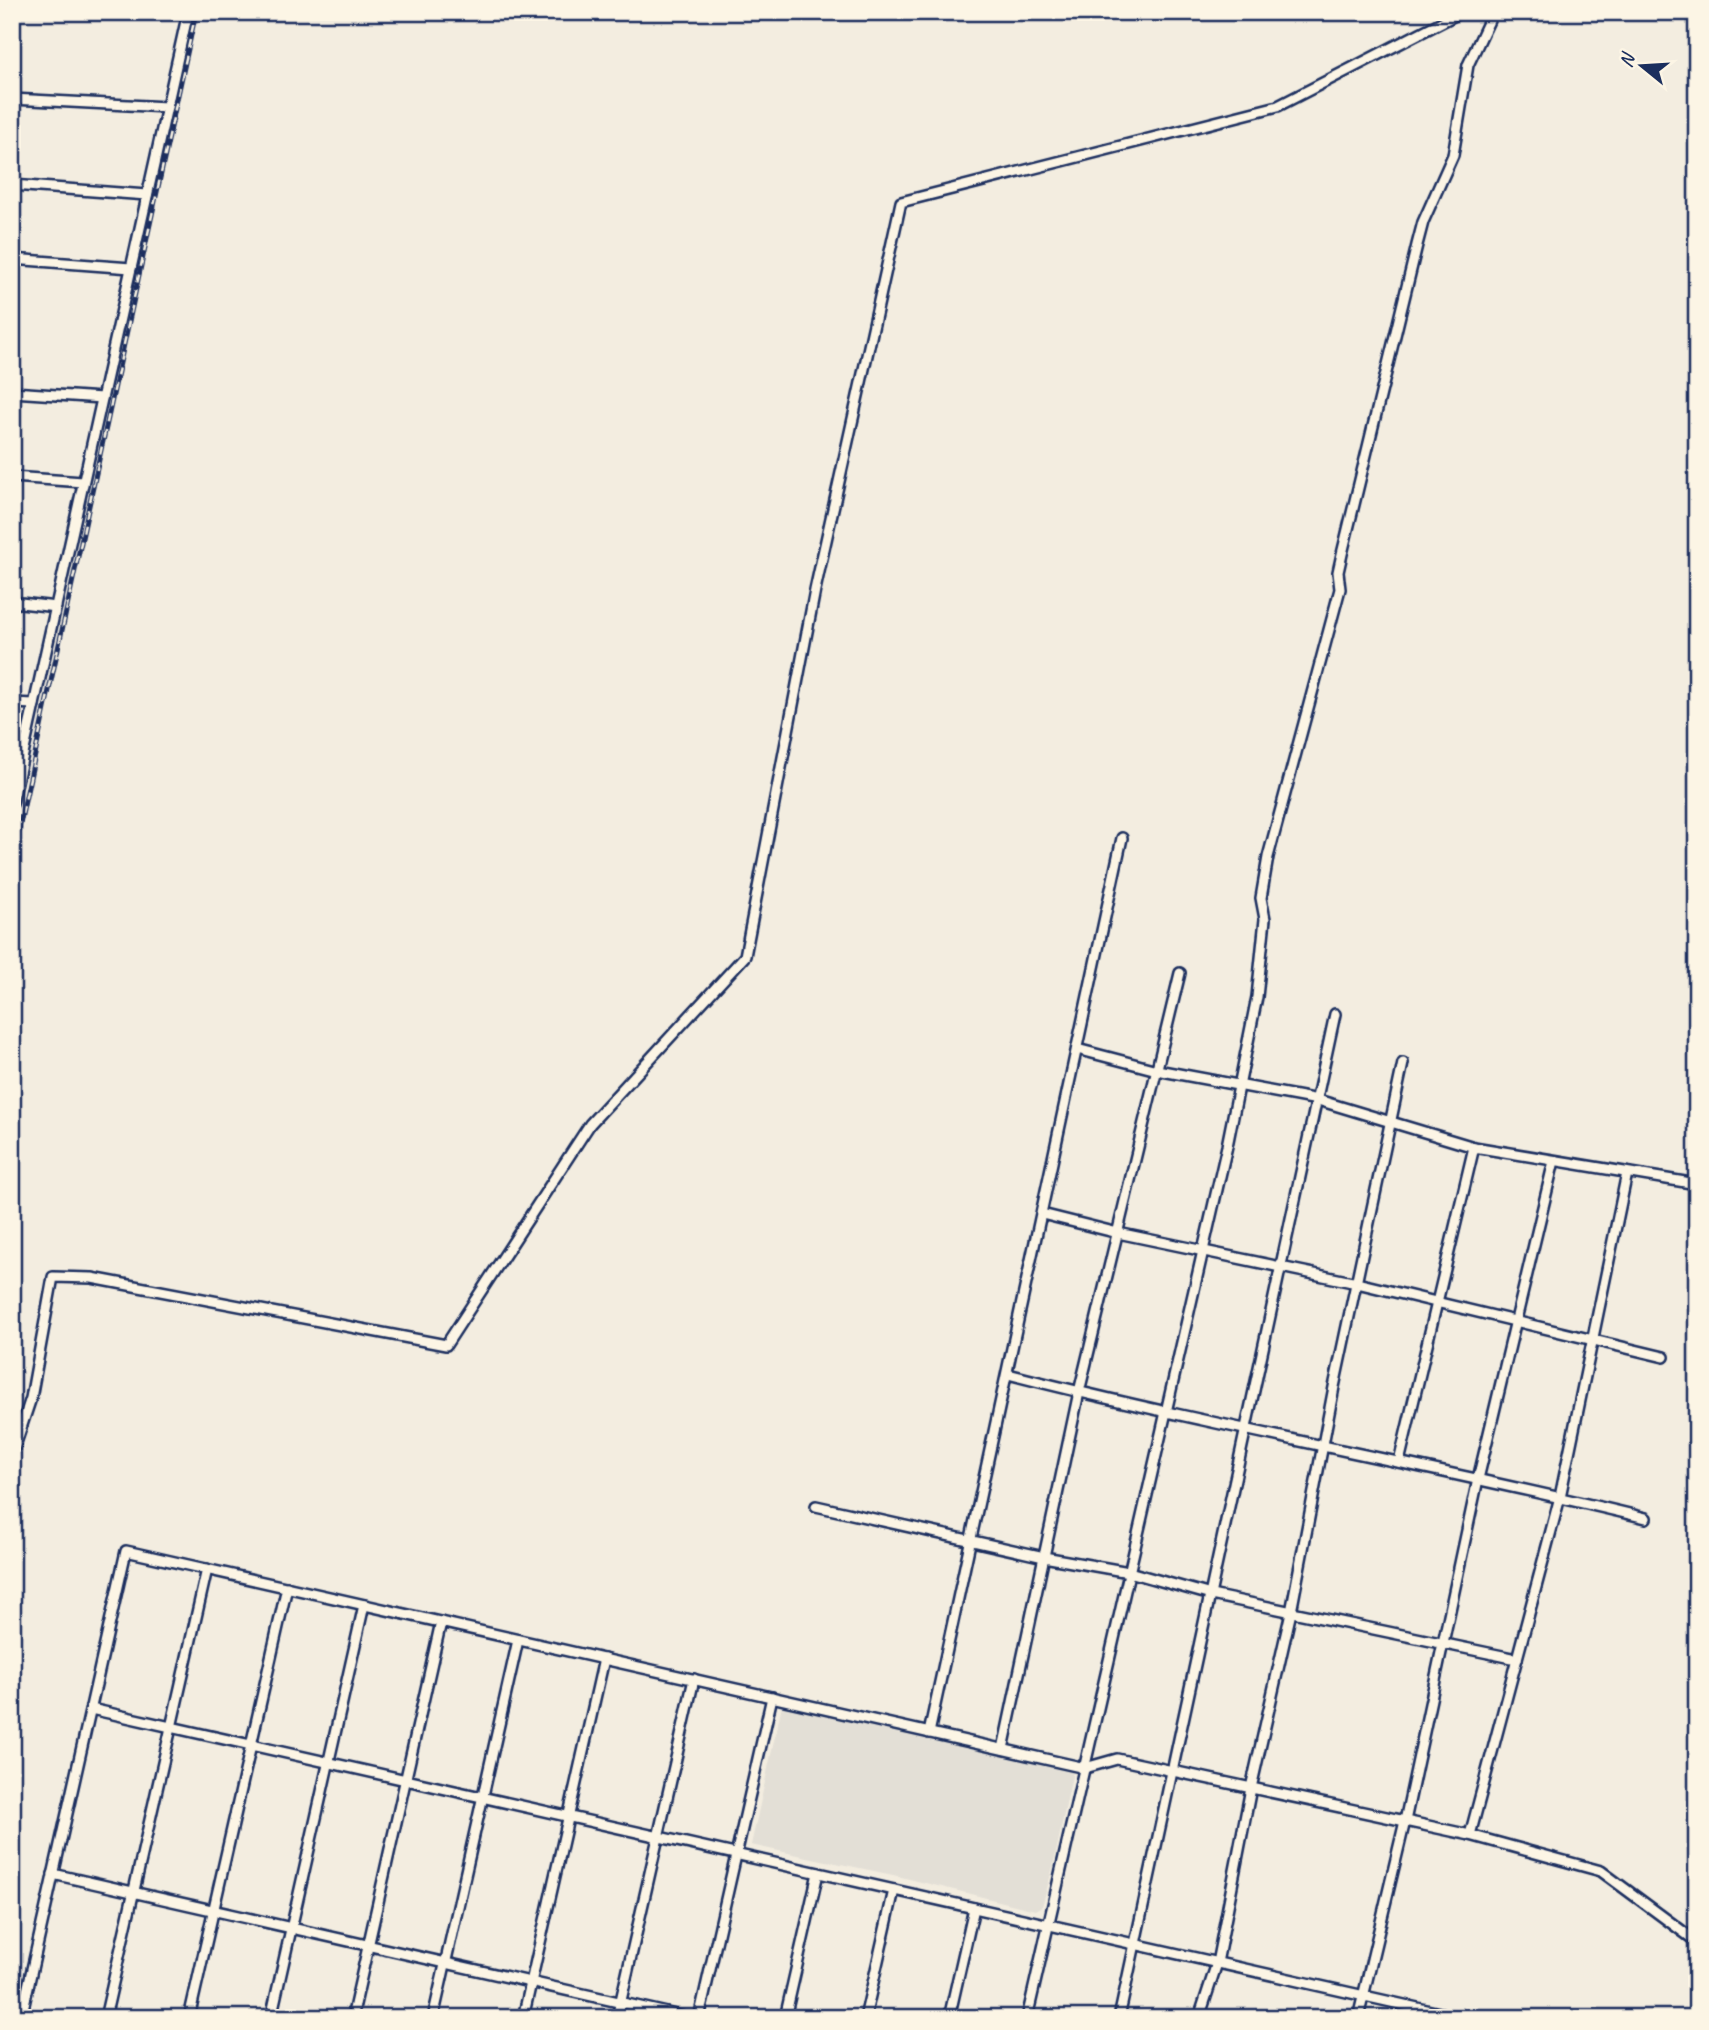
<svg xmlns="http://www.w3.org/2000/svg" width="1709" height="2030" font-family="Caveat,sans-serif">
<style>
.built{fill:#e3dfd6}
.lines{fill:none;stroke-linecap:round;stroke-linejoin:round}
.minor-casing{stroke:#1b2f5e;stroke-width:14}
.minor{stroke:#fcf5e5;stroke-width:9}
.rail-casing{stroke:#1b2f5e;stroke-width:5}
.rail{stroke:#fcf5e5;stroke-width:2.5;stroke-dasharray:8;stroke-linecap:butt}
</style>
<rect width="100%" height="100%" fill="#f3ede0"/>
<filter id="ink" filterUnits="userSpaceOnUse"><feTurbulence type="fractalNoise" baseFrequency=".0143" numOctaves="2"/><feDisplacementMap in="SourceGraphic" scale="14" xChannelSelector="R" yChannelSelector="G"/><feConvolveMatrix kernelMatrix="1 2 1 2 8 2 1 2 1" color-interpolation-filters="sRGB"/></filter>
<g filter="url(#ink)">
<polygon class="built" points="782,1705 1073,1771 1053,1867 1042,1906 1035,1910 1027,1908 893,1875 751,1845"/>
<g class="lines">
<defs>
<g id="minor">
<polyline points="12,99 167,107"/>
<polyline points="12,185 147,195"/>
<polyline points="12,259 131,268"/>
<polyline points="12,392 102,398"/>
<polyline points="12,477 83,482"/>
<polyline points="12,602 56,607"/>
<polyline points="12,703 34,704"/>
<polyline points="12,804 188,12"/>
<polyline points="1077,1049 1157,1070 1318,1100 1474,1147 1697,1184"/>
<polyline points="1042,1214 1118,1233 1357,1283 1664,1357"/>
<path d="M1008,1374C1219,1428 1434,1466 1646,1518"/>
<polyline points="12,1455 31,1398 53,1277 92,1278 446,1345 590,1124 745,956 815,590 901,202 1278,106 1461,12"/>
<polyline points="1399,1462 1474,1147"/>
<polyline points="816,1506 1044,1557 1129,1572 1211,1595 1517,1659"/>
<polyline points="91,1709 1462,2018"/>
<polyline points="929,1733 1122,838"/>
<polyline points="1003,1749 1079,1392 1180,973"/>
<polyline points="1470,1835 1560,1497 1627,1173"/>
<polyline points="53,1874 689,2018"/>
<polyline points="21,2018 126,1551 1085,1768 1117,1759 1470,1835 1601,1871 1697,1942"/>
<polyline points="105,2018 207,1569"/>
<polyline points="189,2018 287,1587"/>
<polyline points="271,2018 364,1605"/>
<polyline points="352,2018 441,1622"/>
<polyline points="433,2018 518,1640"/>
<polyline points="523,2018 604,1659"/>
<polyline points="617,2018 694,1679"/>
<polyline points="699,2018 772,1697"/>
<polyline points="785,2018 818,1873"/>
<polyline points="865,2018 894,1890"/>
<polyline points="949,2018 974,1908"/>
<polyline points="1027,2018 1227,1146 1257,997 1265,919 1261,898 1268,857 1340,589 1338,572 1342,554 1417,245 1423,222 1453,155 1468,65 1493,12"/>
<polyline points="1119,2018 1335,1014"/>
<polyline points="1199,2018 1217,1963 1251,1788 1291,1612 1334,1387 1403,1063"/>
<polyline points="1358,2018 1405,1821 1478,1479 1554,1161"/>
</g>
</defs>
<use href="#minor" class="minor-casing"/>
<use href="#minor" class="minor"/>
<defs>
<polyline id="rail" points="12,861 196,12"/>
</defs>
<use href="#rail" class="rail-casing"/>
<use href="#rail" class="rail"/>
</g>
</g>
<rect width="1709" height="2030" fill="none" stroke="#fcf5e5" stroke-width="42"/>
<rect x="21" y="21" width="1667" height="1988" fill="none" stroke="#1b2f5e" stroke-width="2.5" filter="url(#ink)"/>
<g transform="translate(1642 66) rotate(288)" stroke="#fcf5e5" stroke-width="5" paint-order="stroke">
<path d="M0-5L12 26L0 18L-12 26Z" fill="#1b2f5e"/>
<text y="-10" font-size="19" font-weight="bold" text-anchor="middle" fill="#1b2f5e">N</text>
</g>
</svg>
